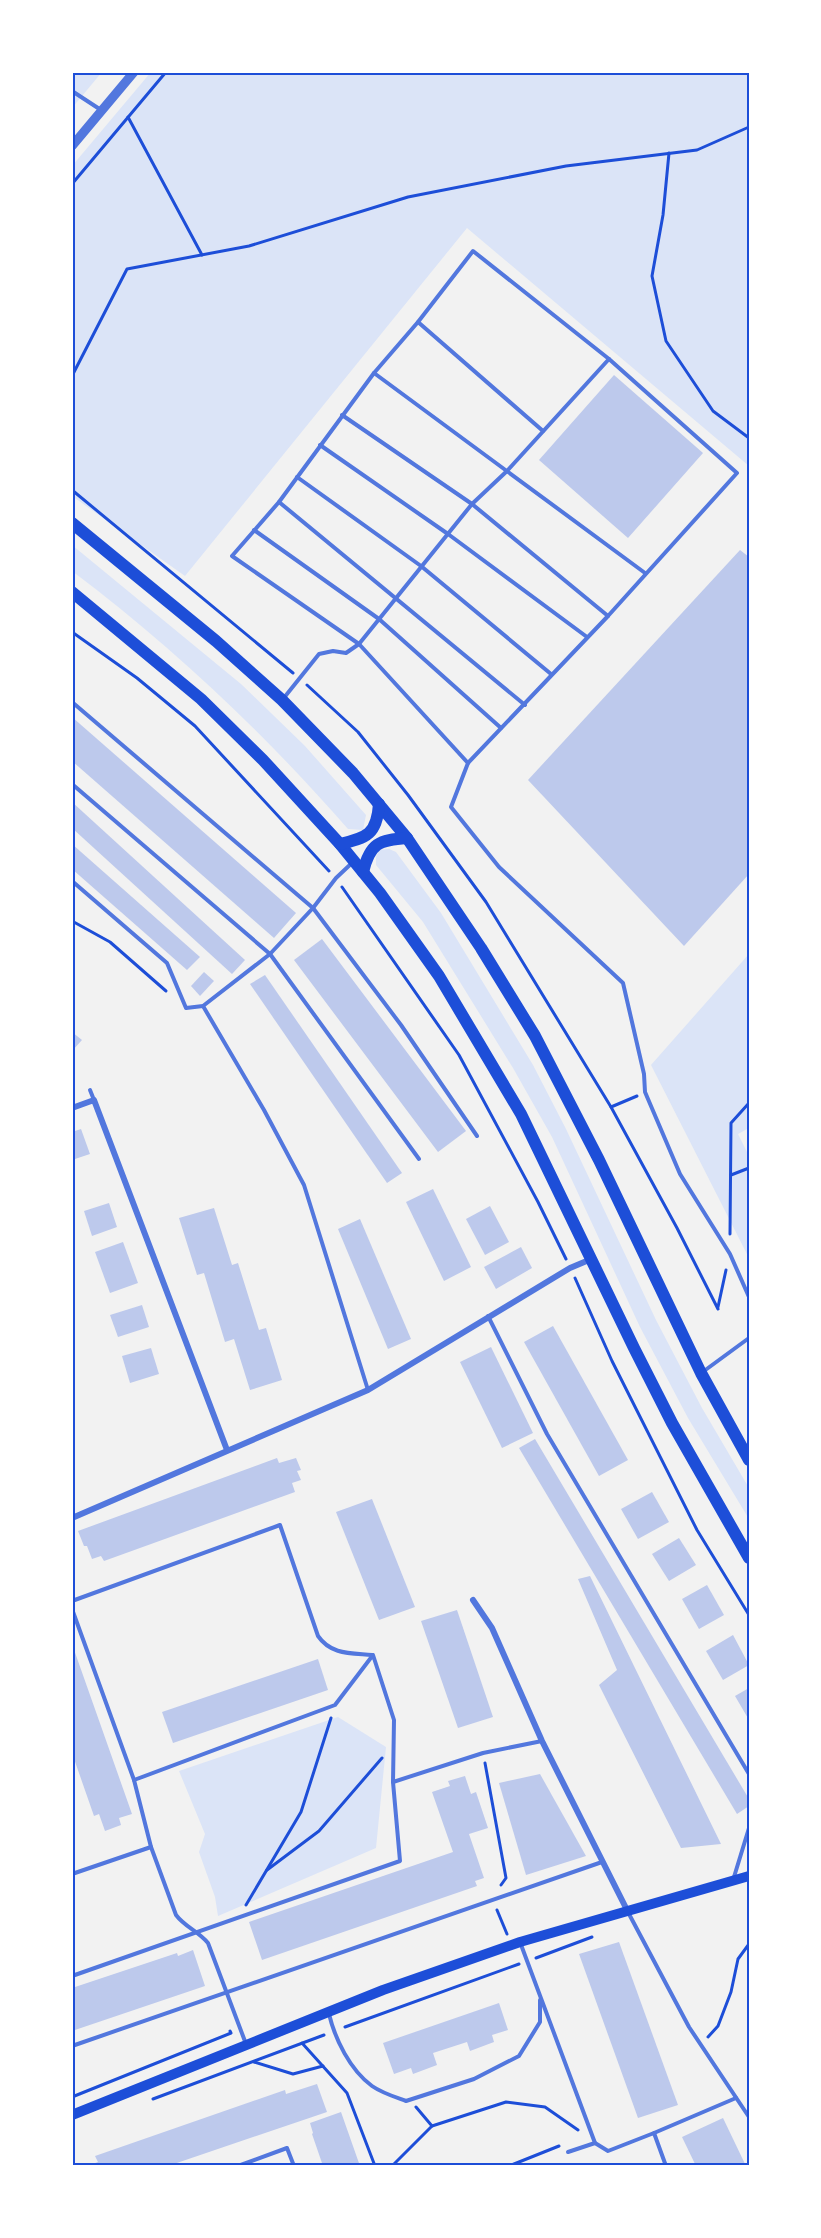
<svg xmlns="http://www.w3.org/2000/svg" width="821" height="2238" font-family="'DejaVu Sans',sans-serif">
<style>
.green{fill:#dbe4f7}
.building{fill:#bdc9ec}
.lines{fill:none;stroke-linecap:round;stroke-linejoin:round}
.path{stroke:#1d4ed8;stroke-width:3}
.service{stroke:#5277de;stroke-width:4}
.minor{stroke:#5277de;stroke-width:6}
.tertiary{stroke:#5277de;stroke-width:9}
.secondary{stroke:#1d4ed8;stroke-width:10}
.primary{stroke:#1d4ed8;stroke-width:12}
.neatline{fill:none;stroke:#1d4ed8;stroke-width:2}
</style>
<rect width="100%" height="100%" fill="#f2f2f2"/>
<g class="green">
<polygon points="72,72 102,72 72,108"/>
<polygon points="151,72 749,72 749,466 467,228 185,576 72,496 72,166"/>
<path d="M72,545L241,684L305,746L366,815L363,830L348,829C265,734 173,647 72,571Z"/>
<polygon points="389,849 396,852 441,913 533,1065 566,1129 656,1320 702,1408 749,1488 749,1519 688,1418 640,1327 552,1137 513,1068 423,922 376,865 376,857 379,850"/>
<polygon points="749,954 749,1128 738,1134 749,1156 749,1258 651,1065"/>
<polygon points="338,1717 386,1747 376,1848 218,1916 215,1897 199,1852 205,1834 179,1771"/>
</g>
<g class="building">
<polygon points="614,375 703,453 628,538 539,460"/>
<polygon points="740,550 749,557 749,874 684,946 528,780"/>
<polygon points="72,717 296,913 274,938 72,761"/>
<polygon points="72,802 245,960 232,974 72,828"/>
<polygon points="72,844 200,957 187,970 72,869"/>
<polygon points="322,939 466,1131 438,1152 294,960"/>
<polygon points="204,972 214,981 200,996 191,986"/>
<polygon points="265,975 402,1173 387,1183 250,984"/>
<polygon points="72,1032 82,1040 72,1051"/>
<polygon points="81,1129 90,1154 72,1160 72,1132"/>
<polygon points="433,1189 471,1267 444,1281 406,1202"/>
<polygon points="109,1203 117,1227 92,1236 84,1211"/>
<polygon points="490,1206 509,1242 485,1255 466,1219"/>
<polygon points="214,1208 232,1265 238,1263 259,1330 266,1328 282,1380 250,1390 234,1339 225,1342 204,1273 197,1275 179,1218"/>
<polygon points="360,1219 411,1339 388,1349 338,1229"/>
<polygon points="123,1242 138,1283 110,1293 95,1252"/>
<polygon points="521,1247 532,1268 496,1289 484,1267"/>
<polygon points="142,1305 149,1327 118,1337 110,1315"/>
<polygon points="553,1326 628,1460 599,1476 524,1342"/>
<polygon points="491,1347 533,1433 502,1448 460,1362"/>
<polygon points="151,1348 159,1374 130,1383 122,1356"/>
<polygon points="535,1439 749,1799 749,1806 737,1814 519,1448"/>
<polygon points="277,1458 279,1463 296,1458 301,1470 297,1471 301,1480 292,1483 295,1492 104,1561 101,1556 92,1559 87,1546 84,1546 78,1531"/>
<polygon points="652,1492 669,1522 638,1539 621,1509"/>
<polygon points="372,1499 415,1607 379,1620 336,1512"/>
<polygon points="679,1538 696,1565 669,1581 652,1554"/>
<polygon points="590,1576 721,1844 681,1848 599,1685 617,1670 578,1579"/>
<polygon points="707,1585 724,1615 699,1629 682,1599"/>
<polygon points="457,1610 493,1717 458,1728 421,1621"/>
<polygon points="733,1635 749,1665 723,1680 706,1651"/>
<polygon points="72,1644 132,1814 119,1818 121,1825 105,1831 99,1814 94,1816 72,1753"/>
<polygon points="318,1659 328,1690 173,1743 162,1712"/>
<polygon points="749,1688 749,1720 735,1696"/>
<polygon points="540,1774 586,1856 526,1875 499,1783"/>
<polygon points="465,1776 471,1794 476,1792 488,1828 469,1834 484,1878 475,1881 477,1886 262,1960 249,1922 453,1852 432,1792 450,1786 448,1781"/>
<polygon points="619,1942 678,2105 638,2118 579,1954"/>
<polygon points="193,1950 205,1986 72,2031 72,1988 177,1953 178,1956"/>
<polygon points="499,2003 508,2030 492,2035 494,2042 470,2051 467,2042 433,2053 437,2065 413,2074 411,2068 394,2074 383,2043"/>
<polygon points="317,2084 327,2112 168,2166 87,2166 98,2162 95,2156 285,2090 286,2094"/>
<polygon points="341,2112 360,2166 323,2166 312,2134 313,2133 310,2123"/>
<polygon points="723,2118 746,2166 696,2166 682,2137"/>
</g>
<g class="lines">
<g class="path">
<polyline points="128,117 202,255"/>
<polyline points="669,153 663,215 652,276 666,341 713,411 749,438"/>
<polyline points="72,184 166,72"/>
<polyline points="72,376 127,269 249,246 408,197 566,166 697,150 749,127"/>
<polyline points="72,490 293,673"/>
<polyline points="72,632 137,678 195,726 329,871"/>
<polyline points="307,685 358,732 408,795 486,902 611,1107 677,1228 718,1309"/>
<polyline points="342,887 459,1055 538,1202 566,1259"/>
<polyline points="72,921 110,942 166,991"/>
<polyline points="611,1107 637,1096"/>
<polyline points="731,1175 749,1168"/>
<polyline points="730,1234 731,1123 749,1103"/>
<polyline points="575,1278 612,1361 697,1530 749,1615"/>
<polyline points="718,1307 726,1270"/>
<polyline points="485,1763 506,1878 501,1885"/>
<polyline points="267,1870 319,1831 382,1758"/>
<polyline points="246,1905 301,1812 331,1718"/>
<polyline points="497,1910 507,1934"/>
<polyline points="536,1958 592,1937"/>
<polyline points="345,2027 519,1964"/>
<polyline points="708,2037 718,2026 731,1992 738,1959 749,1944"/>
<polyline points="302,2043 347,2093 375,2166"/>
<polyline points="254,2062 293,2074 323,2066"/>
<polyline points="72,2097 231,2033 230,2031"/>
<polyline points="153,2099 324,2035"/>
<polyline points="416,2107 432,2126 506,2102 545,2107 578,2130"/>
<polyline points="392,2166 432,2126"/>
<polyline points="509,2166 559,2146"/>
</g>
<g class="service">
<polyline points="72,91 101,110"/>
<polygon points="473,251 609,359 737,473 608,616 468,763 359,644 232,556 279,502 374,373 418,322"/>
<polyline points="418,322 543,431"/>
<polyline points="374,373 645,573"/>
<polyline points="342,415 472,504 608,616"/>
<polyline points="320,445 448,534 587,637"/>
<polyline points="297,477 421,566 551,674"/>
<polyline points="279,502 525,705"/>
<polyline points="254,530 379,619 501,728"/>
<polyline points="283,699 319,654 333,651 346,653 359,644 472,504 507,471 609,359"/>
<polyline points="72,702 313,908 401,1025 477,1136"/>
<polyline points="468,763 451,807 499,867 623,983 644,1074 645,1092 680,1174 730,1254 749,1297"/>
<polyline points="72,784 270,954 419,1159"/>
<polyline points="72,881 167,963 186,1008 203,1006 270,954 313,908 336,878 353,862"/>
<polyline points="203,1006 264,1110 304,1185 368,1390"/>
<polyline points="90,1090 94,1100"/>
<polyline points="488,1316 547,1434 749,1774"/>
<polyline points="704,1371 749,1338"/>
<path d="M72,1601L280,1525L318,1636C331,1655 351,1653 372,1655"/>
<path d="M72,1609L134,1780L151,1847L176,1915C185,1927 198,1931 208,1943L246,2044"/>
<polyline points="393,1782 483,1753 542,1741"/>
<polyline points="72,1874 151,1847"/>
<polyline points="734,1877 749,1828"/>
<polyline points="629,1914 689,2027 749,2117"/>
<polyline points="520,1942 595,2143 608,2151 654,2133 666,2166"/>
<polyline points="72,1976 400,1861 393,1782 394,1720 373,1655 335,1705 134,1780"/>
<path d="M329,2014C335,2039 350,2070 372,2086C382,2093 395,2097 406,2101L474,2079L519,2056L540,2022V2000"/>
<polyline points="72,2046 602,1862"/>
<polyline points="654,2133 736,2098"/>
<polyline points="568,2152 595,2143"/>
<polyline points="238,2166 287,2148 294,2166"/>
</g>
<g class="minor">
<polyline points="72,1108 94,1100 227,1450"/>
<polyline points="72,1518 368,1390 570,1268 589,1260"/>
<polyline points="473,1600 492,1628 542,1741 627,1910"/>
</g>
<polyline class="tertiary" points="72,146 134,72"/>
<polyline class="secondary" points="72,2115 383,1990 520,1942 749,1876"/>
<g class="primary">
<polyline points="72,523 216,641 282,700 353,773 407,838 481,948 535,1036 599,1160 701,1373 749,1460"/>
<polyline points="72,592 201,699 263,760 340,844 380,893 439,976 521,1114 634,1348 672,1423 749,1558"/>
<path d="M340,844C367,838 377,834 379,804"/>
<path d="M363,872C370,843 379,840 407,838"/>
</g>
</g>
<rect width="821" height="2238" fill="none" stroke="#ffffff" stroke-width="147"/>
<rect x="74" y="74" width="674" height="2090" class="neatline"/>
</svg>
